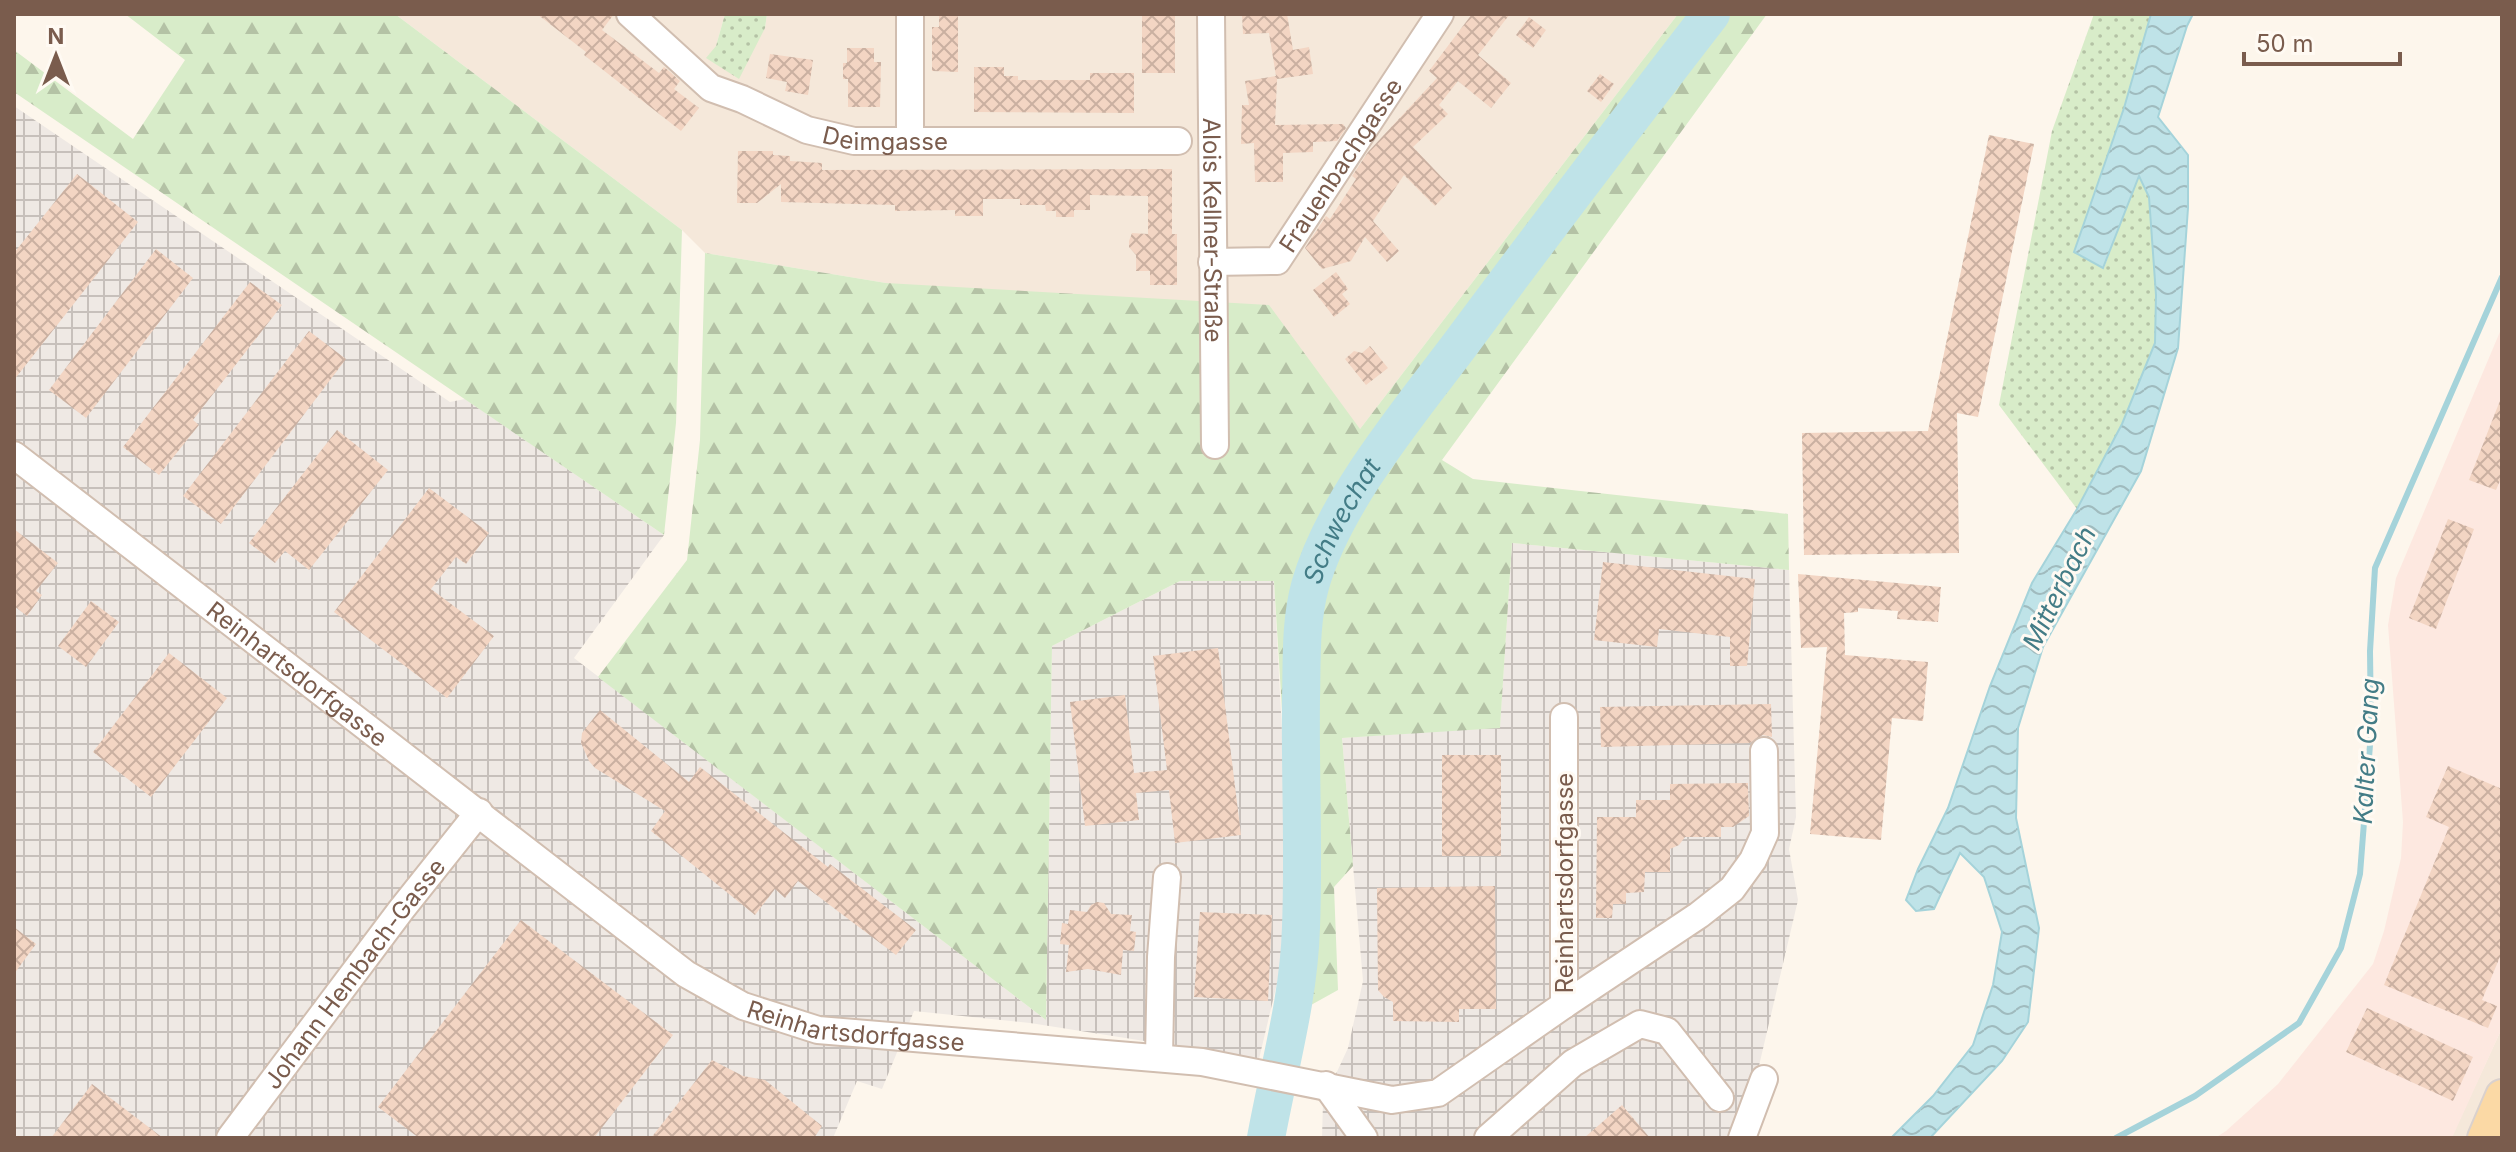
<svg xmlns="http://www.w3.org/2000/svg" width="2516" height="1152" font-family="Inter,sans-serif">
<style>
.residential{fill:#f5e8da}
.commercial{fill:#fde8e0}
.industrial{fill:url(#industrial-grid)}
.grass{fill:url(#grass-dots)}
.forest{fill:url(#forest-firs)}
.water{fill:url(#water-waves);stroke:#a5d3da;stroke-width:2}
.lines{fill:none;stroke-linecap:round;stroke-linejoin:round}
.stream{stroke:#a5d3da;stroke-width:6}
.river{stroke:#bfe3e8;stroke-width:38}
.building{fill:url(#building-cross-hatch)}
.minor-casing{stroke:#d1beb0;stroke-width:30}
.major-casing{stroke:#dad1cd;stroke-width:36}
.minor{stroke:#fff;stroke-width:26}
.major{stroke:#fbd9a5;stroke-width:32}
.labels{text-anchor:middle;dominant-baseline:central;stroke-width:6;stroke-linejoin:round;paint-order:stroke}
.street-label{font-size:24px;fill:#7a5c4d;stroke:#fffaf3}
.water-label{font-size:26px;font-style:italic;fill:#437c86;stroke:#fffaf3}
</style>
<defs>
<pattern id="industrial-grid" width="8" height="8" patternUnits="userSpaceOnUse" patternTransform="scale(2)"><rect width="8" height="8" fill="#efe9e4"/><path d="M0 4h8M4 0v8" fill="none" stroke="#c7c0bb"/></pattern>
<pattern id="grass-dots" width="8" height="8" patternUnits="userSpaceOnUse" patternTransform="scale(2)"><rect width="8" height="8" fill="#d8ecc9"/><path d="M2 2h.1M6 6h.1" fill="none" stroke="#b4c2a5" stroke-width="1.8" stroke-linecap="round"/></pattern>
<pattern id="forest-firs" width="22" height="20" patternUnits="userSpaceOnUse" patternTransform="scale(2)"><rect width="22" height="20" fill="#d8ecc9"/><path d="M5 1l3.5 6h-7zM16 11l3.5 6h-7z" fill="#b4c2a5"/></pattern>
<pattern id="water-waves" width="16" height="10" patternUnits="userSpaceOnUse" patternTransform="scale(2)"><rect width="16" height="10" fill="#bfe3e8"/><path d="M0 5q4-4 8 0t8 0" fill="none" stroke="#a0bbbe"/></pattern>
<pattern id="building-cross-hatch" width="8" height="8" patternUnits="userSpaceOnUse" patternTransform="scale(2)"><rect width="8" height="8" fill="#f3d5c3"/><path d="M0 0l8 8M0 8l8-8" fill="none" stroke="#cab0a1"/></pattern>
</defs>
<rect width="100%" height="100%" fill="#fdf6ec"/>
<g class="residential">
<polygon points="395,14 725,14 716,46 765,28 767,14 1678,14 1360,429 886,283 705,253 682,230"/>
<polygon points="2502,1028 2502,1138 2452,1138 2453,1134"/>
</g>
<polygon class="commercial" points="2502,327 2502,1028 2452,1138 2215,1138 2226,1131 2278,1084 2373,964 2384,931 2401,858 2403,822 2388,625 2396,578"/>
<g class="industrial">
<polygon points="14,106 450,402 465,399 664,535 574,658 1046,1020 1052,646 1180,581 1274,581 1292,920 1259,1059 1030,1023 914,1011 882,1089 857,1081 833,1138 14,1138"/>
<polygon points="1512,543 1789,570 1796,817 1789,849 1798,900 1758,1070 1734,1138 1322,1138 1323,1102 1348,1048 1363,981 1342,738 1500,727"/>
</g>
<g class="grass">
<polygon points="725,14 767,14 765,28 739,79 706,58 716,46"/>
<polygon points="2094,14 2151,14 2124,108 2074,252 2104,268 2138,175 2149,197 2156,295 2156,343 2122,424 2077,509 1999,405 2052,131"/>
</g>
<g class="forest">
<polygon points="125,14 395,14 682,230 676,423 664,535 14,92 14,50 133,139 185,60"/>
<polygon points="1678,14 1767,14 1442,460 1473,479 1788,514 1789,570 1512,543 1500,728 1342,738 1353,866 1334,887 1338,990 1311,1005 1314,854 1284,743 1274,581 1180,581 1052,646 1046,1020 598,677 687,560 700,440 705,253 886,283 1269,305 1360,429"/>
</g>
<polygon class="water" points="2151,14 2193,14 2187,26 2158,117 2188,155 2188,208 2178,348 2141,471 2043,647 2018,728 2016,818 2039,928 2028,1022 2002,1061 1930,1138 1891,1138 1933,1096 1973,1045 1993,985 2002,932 1984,877 1960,853 1934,909 1916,911 1906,900 1918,869 1948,808 1990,686 2032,583 2077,509 2122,424 2155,343 2156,295 2149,197 2139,176 2103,268 2074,252 2124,108"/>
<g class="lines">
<polyline class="stream" points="2116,1138 2195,1096 2299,1023 2341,948 2360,874 2371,732 2370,651 2375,568 2502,277"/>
<path class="river" id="s1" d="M1266,1138C1279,1067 1299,999 1301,927C1304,851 1300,775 1301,699C1302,661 1300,623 1310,586C1333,503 1407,415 1459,346C1542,234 1626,124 1711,14"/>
</g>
<g class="building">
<polygon points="537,14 614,14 602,30 659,73 664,67 669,71 680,81 674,89 699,108 681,131 584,55 586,52"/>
<rect x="1142" y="14" width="33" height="59"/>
<polygon points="1242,14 1287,14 1293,50 1309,47 1313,74 1277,79 1275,125 1343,124 1346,128 1337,141 1313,142 1313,152 1283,153 1283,182 1255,182 1254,143 1241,144 1242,105 1249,105 1245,81 1276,76 1269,33 1243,34"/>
<polygon points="1472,14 1510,14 1478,55 1511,83 1491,108 1458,81 1439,105 1448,114 1413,147 1452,188 1435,206 1404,175 1373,221 1399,251 1387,262 1365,237 1351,261 1322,269 1305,248 1326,216 1330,219 1356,179 1352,176 1368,152 1437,78 1429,71"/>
<polygon points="939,16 958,16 958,72 932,71 932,27 939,27"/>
<polygon points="1529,17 1546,30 1533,48 1516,35"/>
<polygon points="847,48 874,48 874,62 881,62 880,107 848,107 848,79 843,79 843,63 847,63"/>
<polygon points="770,54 813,60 808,95 785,91 787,82 766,78"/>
<polygon points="974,67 1004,67 1004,76 1018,76 1018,80 1090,80 1090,73 1134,73 1134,113 974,112"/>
<polygon points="1600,74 1614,84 1601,102 1587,91"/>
<polygon points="1989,135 2034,144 1978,417 1957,413 1959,553 1804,555 1802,433 1928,431"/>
<polygon points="738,151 773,151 773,155 790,156 790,161 822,163 822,170 1172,169 1172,234 1177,234 1177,285 1150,285 1150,271 1136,271 1136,255 1129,247 1129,241 1132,233 1148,234 1148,196 1090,195 1090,210 1074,210 1074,217 1056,217 1056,211 1046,211 1045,205 1020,205 1020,199 983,199 983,216 955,216 955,210 895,211 895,205 781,202 781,184 757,203 737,203"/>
<polygon points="77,174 138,222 14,380 14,253"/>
<polygon points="156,249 193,278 86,418 49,390"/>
<polygon points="1336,272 1348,289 1342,294 1350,304 1334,317 1313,290"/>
<polygon points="250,282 282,305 193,420 199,425 159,475 123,447"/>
<polygon points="309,331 346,359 221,524 183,496"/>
<polygon points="1370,346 1388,368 1366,385 1345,359 1354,351 1362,353"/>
<polygon points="2501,398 2502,476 2496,490 2469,480"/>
<polygon points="337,430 388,470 309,570 285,551 275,563 249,543"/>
<polygon points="429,488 489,533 466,564 456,557 431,589 494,636 447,698 334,612"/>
<polygon points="2448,519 2474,529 2436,629 2409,618"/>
<polygon points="14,529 58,563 36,591 42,595 27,616 14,606"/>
<polygon points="1603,562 1755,579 1747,666 1730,666 1730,637 1659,629 1657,647 1594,640"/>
<polygon points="1798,574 1941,587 1938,622 1897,619 1898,611 1858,608 1858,612 1844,613 1845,655 1928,662 1923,721 1892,718 1881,840 1810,834 1827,647 1801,648"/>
<polygon points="91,601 119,622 86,667 58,646"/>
<polygon points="1218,648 1241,835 1175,843 1169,790 1136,793 1139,820 1085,826 1070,702 1125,695 1134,773 1167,770 1153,656"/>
<polygon points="169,653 227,698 151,797 93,752"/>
<polygon points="1771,704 1772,737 1763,735 1750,743 1601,747 1600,707"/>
<polygon points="600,710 689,782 700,767 828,867 830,864 916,930 896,955 798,881 785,898 775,889 755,915 651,831 665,811 595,768 589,761 581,743 582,733"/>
<rect x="1442" y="755" width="59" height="101"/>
<polygon points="2448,766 2502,789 2502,952 2482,1000 2497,1006 2488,1028 2384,985 2449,827 2426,817"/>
<polygon points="1748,783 1749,816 1733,827 1721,827 1721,837 1685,837 1679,845 1670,849 1670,872 1645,872 1644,892 1626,893 1626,904 1613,904 1612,918 1596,918 1597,817 1636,817 1636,800 1670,800 1670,784"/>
<polygon points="1495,886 1496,1009 1459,1009 1459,1022 1393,1021 1393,1002 1384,997 1378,990 1377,888"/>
<polygon points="1097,902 1104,903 1111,914 1132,915 1130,931 1136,932 1134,951 1123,950 1121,975 1088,969 1066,972 1069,945 1060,944 1062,923 1068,924 1070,910 1087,912 1091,905"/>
<polygon points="1200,912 1272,915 1268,1001 1194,997"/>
<polygon points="521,920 673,1035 594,1138 419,1138 378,1107"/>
<polygon points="14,927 36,944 14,974"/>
<polygon points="2367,1008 2473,1057 2453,1101 2346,1052"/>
<polygon points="712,1060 743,1076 765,1080 822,1126 814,1138 651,1138"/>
<polygon points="92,1084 163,1138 51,1138"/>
<polygon points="1622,1105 1650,1138 1584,1138"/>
</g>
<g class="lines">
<defs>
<g id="minor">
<path id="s2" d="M630,14L711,88L742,99L807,130L854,141H1178"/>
<polyline points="910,14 910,141"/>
<path id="s3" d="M1211,14L1215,445"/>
<path id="s4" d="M1212,262L1277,261L1440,14"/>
<path id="s5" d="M14,455L686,974L743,1006L818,1030L1202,1062L1392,1100L1438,1093L1564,1005V717"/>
<polyline points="1564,1005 1699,915 1732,889 1753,860 1765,833 1764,751"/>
<polyline points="1159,1057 1161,957 1167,877"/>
<polyline points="1326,1085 1364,1138"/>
<path id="s6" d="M230,1138L401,910L479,812"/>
<polyline points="1488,1138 1573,1063 1640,1024 1667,1031 1720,1098"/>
<polyline points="1742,1138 1764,1079"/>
</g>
<polyline id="major" points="2484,1138 2502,1096"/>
</defs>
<use href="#minor" class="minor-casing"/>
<use href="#major" class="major-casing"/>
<use href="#minor" class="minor"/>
<use href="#major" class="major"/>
</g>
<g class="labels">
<g class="street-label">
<text stroke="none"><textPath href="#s2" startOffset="294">Deimgasse</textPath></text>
<text stroke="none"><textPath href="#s4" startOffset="180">Frauenbachgasse</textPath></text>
<text stroke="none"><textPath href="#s3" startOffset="216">Alois Kellner-Straße</textPath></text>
<text stroke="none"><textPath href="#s5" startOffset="358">Reinhartsdorfgasse</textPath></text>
<text transform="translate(1564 883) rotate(-90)">Reinhartsdorfgasse</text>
<text stroke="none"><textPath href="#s6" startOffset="206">Johann Hembach-Gasse</textPath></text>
<text stroke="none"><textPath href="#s5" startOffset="1030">Reinhartsdorfgasse</textPath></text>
</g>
<g class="water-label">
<text stroke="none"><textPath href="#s1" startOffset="628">Schwechat</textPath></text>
<text transform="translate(2059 588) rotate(-64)">Mitterbach</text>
<text transform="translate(2366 751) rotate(-87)">Kalter Gang</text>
</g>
</g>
<rect width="2516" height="1152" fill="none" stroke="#7a5c4d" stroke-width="32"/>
<g transform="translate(56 56)" stroke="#fffaf3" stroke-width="6" paint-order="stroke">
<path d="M0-6L14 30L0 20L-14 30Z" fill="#7a5c4d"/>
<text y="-12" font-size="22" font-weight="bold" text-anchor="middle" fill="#7a5c4d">N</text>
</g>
<path d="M2244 52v12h156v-12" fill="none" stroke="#7a5c4d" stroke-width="4"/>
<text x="2256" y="52" font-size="24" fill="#7a5c4d" stroke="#fffaf3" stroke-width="6" paint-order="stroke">50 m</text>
</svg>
